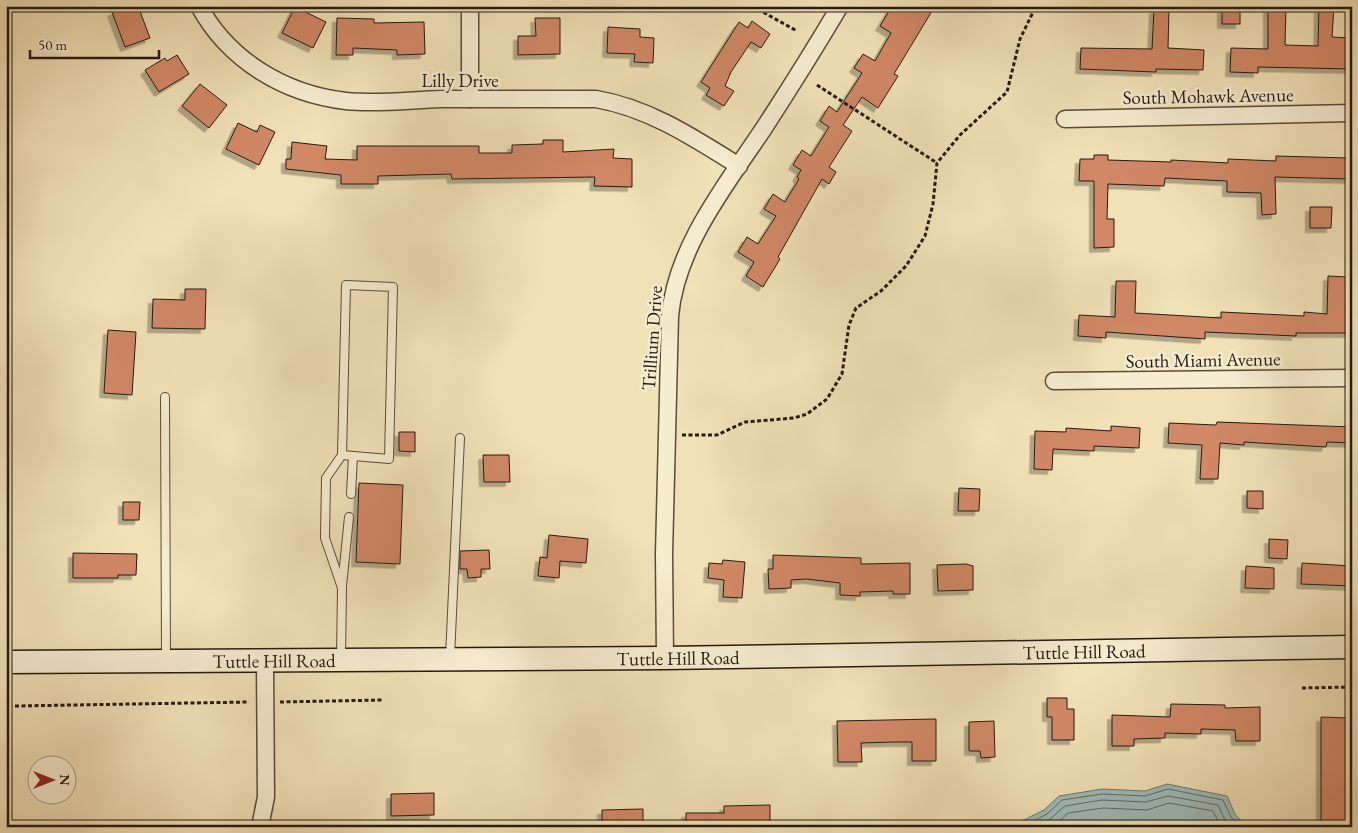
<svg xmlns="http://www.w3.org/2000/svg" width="1358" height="833" font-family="'EB Garamond',serif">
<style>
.water{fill:#9ebbb8;stroke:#6e7b76}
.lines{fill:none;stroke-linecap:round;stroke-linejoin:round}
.shore{stroke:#626b65;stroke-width:1}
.building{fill:#d18866;stroke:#251b12;filter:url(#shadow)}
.service-casing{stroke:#584c3b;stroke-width:10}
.minor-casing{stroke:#584c3b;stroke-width:19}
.secondary-casing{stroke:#251b12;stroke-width:25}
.path{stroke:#251b12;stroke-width:3;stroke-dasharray:4 2.5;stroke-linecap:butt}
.service{stroke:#f6ecd0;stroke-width:8}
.minor{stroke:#f6ecd0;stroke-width:16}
.secondary{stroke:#f6ecd0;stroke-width:22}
.labels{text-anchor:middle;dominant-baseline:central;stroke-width:5;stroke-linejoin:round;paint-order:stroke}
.street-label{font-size:19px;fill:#251b12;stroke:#f6ecd0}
</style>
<defs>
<filter id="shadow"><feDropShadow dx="-4.5" dy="4.5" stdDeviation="0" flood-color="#0004"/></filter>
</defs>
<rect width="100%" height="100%" fill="#f1e1b7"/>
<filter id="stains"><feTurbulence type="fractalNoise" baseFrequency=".004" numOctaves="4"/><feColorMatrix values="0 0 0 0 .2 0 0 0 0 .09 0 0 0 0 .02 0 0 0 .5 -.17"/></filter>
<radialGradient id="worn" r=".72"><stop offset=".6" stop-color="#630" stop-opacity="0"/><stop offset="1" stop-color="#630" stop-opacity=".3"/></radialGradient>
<polygon class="water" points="1167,784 1227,796 1235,814 1246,827 941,827 952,823 1014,825 1044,810 1059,796 1102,789 1145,791"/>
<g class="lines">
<g class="shore">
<polyline points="1022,827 1047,814 1062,800 1102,794 1145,796 1168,789 1223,800 1231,817 1241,827"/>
<polyline points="1036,827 1050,819 1065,806 1102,800 1146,802 1168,796 1218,805 1225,820 1232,827"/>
<polyline points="1053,827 1068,813 1103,808 1147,810 1169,803 1213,811 1221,827"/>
</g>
</g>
<g class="building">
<polygon points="126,6 138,6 150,38 125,47 112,12"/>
<polygon points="892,6 935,6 894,74 898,76 878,108 862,97 843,125 852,131 829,167 836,172 829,184 822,179 778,257 780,259 763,287 746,276 754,262 738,252 747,237 758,244 776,216 764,209 773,194 785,202 799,179 797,177 801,170 793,165 802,150 811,156 829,127 820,121 829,106 837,112 862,73 854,68 863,54 875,61 891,33 880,26"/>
<rect x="1222" y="6" width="18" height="18"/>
<polygon points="1268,6 1286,6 1285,45 1318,46 1319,6 1334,6 1332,37 1349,38 1349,47 1352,47 1352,69 1258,67 1258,73 1230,72 1231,48 1268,49"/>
<polygon points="295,7 326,22 313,48 282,33"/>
<polygon points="1154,9 1169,9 1168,48 1204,50 1203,70 1156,69 1156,72 1080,69 1081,48 1152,49"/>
<polygon points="337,18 374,19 374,23 424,22 425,54 397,55 397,50 353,48 353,55 336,55"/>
<polygon points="535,18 560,18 560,54 518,55 518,36 536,36"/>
<polygon points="752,21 770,34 761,48 751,42 731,72 725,86 734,91 724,106 706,95 710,88 701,82 739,22 748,28"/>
<polygon points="608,27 640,29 640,37 654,38 653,63 634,62 635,54 607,53"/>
<polygon points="177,55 189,74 159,92 145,70 165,58 167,61"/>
<polygon points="200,84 227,105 209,128 182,106"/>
<polygon points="238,123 257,132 260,125 275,132 259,165 226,149"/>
<polygon points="543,140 563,140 563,152 614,149 613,158 632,159 632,187 594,186 595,177 452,179 451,174 378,176 378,184 341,184 341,175 286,169 286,159 291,159 292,142 327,146 325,159 357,160 357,146 479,146 479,153 512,153 512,145 543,144"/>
<polygon points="1094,155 1108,155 1108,160 1171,162 1171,160 1228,163 1228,159 1276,161 1276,156 1349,158 1349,179 1275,177 1276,214 1262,215 1261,193 1227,192 1227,181 1165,178 1164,186 1108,184 1107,219 1114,219 1114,247 1094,248 1094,181 1079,181 1080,159 1094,159"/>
<polygon points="1310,207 1332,207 1331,228 1310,228"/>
<polygon points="1328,276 1348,277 1348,312 1352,312 1352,333 1296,333 1296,336 1205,332 1205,339 1106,332 1106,338 1078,336 1079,315 1115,317 1116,281 1136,281 1135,313 1221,318 1221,312 1304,316 1304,312 1327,314"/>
<polygon points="185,289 206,289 205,329 152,328 153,299 185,300"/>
<polygon points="108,330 136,332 132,395 104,393"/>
<polygon points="1217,422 1352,427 1352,443 1327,442 1326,447 1244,442 1244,445 1220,443 1218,479 1200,479 1202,445 1168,443 1169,423 1216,425"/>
<polygon points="1111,426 1140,428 1139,448 1094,446 1094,451 1053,449 1052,470 1034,469 1035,431 1066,432 1066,428 1111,431"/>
<polygon points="399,432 415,432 415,452 399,451"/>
<polygon points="483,455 509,455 510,482 484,482"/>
<polygon points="359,483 403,485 400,564 356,562"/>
<polygon points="959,488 980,489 979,511 958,511"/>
<polygon points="1247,491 1263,491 1263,509 1247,508"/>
<polygon points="123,502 140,502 139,520 123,520"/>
<polygon points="549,535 588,539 586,563 560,561 559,578 538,576 540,557 547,558"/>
<polygon points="1269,539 1288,540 1287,559 1269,558"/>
<polygon points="489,550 490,569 481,569 481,577 468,578 467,569 460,569 460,551"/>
<polygon points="73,553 137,554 136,575 118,575 118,578 73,578"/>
<polygon points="773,555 861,558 861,564 910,563 910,594 893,594 893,591 860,592 860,596 840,595 840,583 807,579 791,580 791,588 769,589 768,569 773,569"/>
<polygon points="723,560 745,562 742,598 723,597 724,580 708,578 709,563 722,564"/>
<polygon points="1302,563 1352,566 1352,586 1301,584"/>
<polygon points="966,564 973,566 973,590 938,591 937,565"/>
<polygon points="1246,566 1274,568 1274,589 1245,588"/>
<polygon points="1047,698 1067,698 1067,709 1074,709 1074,740 1052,740 1052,717 1047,717"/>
<polygon points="1171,704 1225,705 1225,708 1260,707 1260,741 1236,741 1235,730 1201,729 1201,734 1165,733 1165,738 1134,739 1134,746 1112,746 1112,715 1170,717"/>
<polygon points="1321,717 1349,718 1352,760 1348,760 1348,827 1321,827"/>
<polygon points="936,719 936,761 912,761 912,742 894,742 861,743 862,762 838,762 837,721"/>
<polygon points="994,721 995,757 981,758 980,751 969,751 969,722"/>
<polygon points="434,793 434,815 391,816 391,794"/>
<polygon points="770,805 770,827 686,827 686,813 724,813 724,806"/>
<polygon points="643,809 643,827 602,827 602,810"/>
</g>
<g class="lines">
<defs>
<g id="service">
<polyline points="165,397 166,658"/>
<polyline points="351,494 353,456"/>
<polyline points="342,586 349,517"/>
<polyline points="450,657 460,438"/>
<polyline points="341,659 342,588 325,538 326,478 342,455 346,285 393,287 389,459 342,455"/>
</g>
<g id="minor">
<path d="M199,6C229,61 285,94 346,101C377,104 410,100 441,99C492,99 544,99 596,99C649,108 694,138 739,166"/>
<polyline points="470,6 470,99"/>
<polyline points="1065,119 1352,113"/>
<polyline points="1054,381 1352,378"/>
<path d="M665,658L664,554L670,316C676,247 726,185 764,128C790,88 815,48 840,6"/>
<polyline points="260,827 266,797 265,662"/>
</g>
<g id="secondary">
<path id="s1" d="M6,662L665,658L1352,647"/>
</g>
</defs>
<use href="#service" class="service-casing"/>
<use href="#minor" class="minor-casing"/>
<use href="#secondary" class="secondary-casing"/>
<g class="path">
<polyline points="752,6 797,31"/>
<polyline points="817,85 937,163"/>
<polyline points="682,435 717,435 745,422 794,418 807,414 827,399 842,374 849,325 856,308 881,291 906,266 925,236 933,204 937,163 960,135 1007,92 1020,39 1036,6"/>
<polyline points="1302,688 1352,687"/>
<polyline points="280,702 382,700"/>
<polyline points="15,706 249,702"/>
</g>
<use href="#service" class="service"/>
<use href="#minor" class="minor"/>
<use href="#secondary" class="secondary"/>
</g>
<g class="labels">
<g class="street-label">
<text x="460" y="80">Lilly Drive</text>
<text transform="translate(1208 96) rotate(-1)">South Mohawk Avenue</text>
<text transform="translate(652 338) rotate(-86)">Trillium Drive</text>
<text transform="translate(1203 360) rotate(-1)">South Miami Avenue</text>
<text stroke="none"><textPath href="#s1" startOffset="1078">Tuttle Hill Road</textPath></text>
<text stroke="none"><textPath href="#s1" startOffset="672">Tuttle Hill Road</textPath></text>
<text stroke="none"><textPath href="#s1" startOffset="268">Tuttle Hill Road</textPath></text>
</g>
</g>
<rect width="1358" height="833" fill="none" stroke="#f1e1b7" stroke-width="25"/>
<rect x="8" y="8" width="1343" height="818" fill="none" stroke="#251b12" stroke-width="2.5"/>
<rect x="12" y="12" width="1333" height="808" fill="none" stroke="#251b12"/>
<g transform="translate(52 780) rotate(90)"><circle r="24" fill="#f6ecd0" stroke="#a29884"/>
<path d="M0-4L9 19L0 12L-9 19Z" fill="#8f2418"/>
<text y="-8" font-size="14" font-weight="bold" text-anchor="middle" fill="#251b12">N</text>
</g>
<path d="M30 50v8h129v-8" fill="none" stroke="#251b12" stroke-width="2.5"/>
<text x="38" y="50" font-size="15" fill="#251b12" stroke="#f6ecd0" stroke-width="4" paint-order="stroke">50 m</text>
<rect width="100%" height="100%" filter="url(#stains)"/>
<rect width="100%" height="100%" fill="url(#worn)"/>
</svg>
